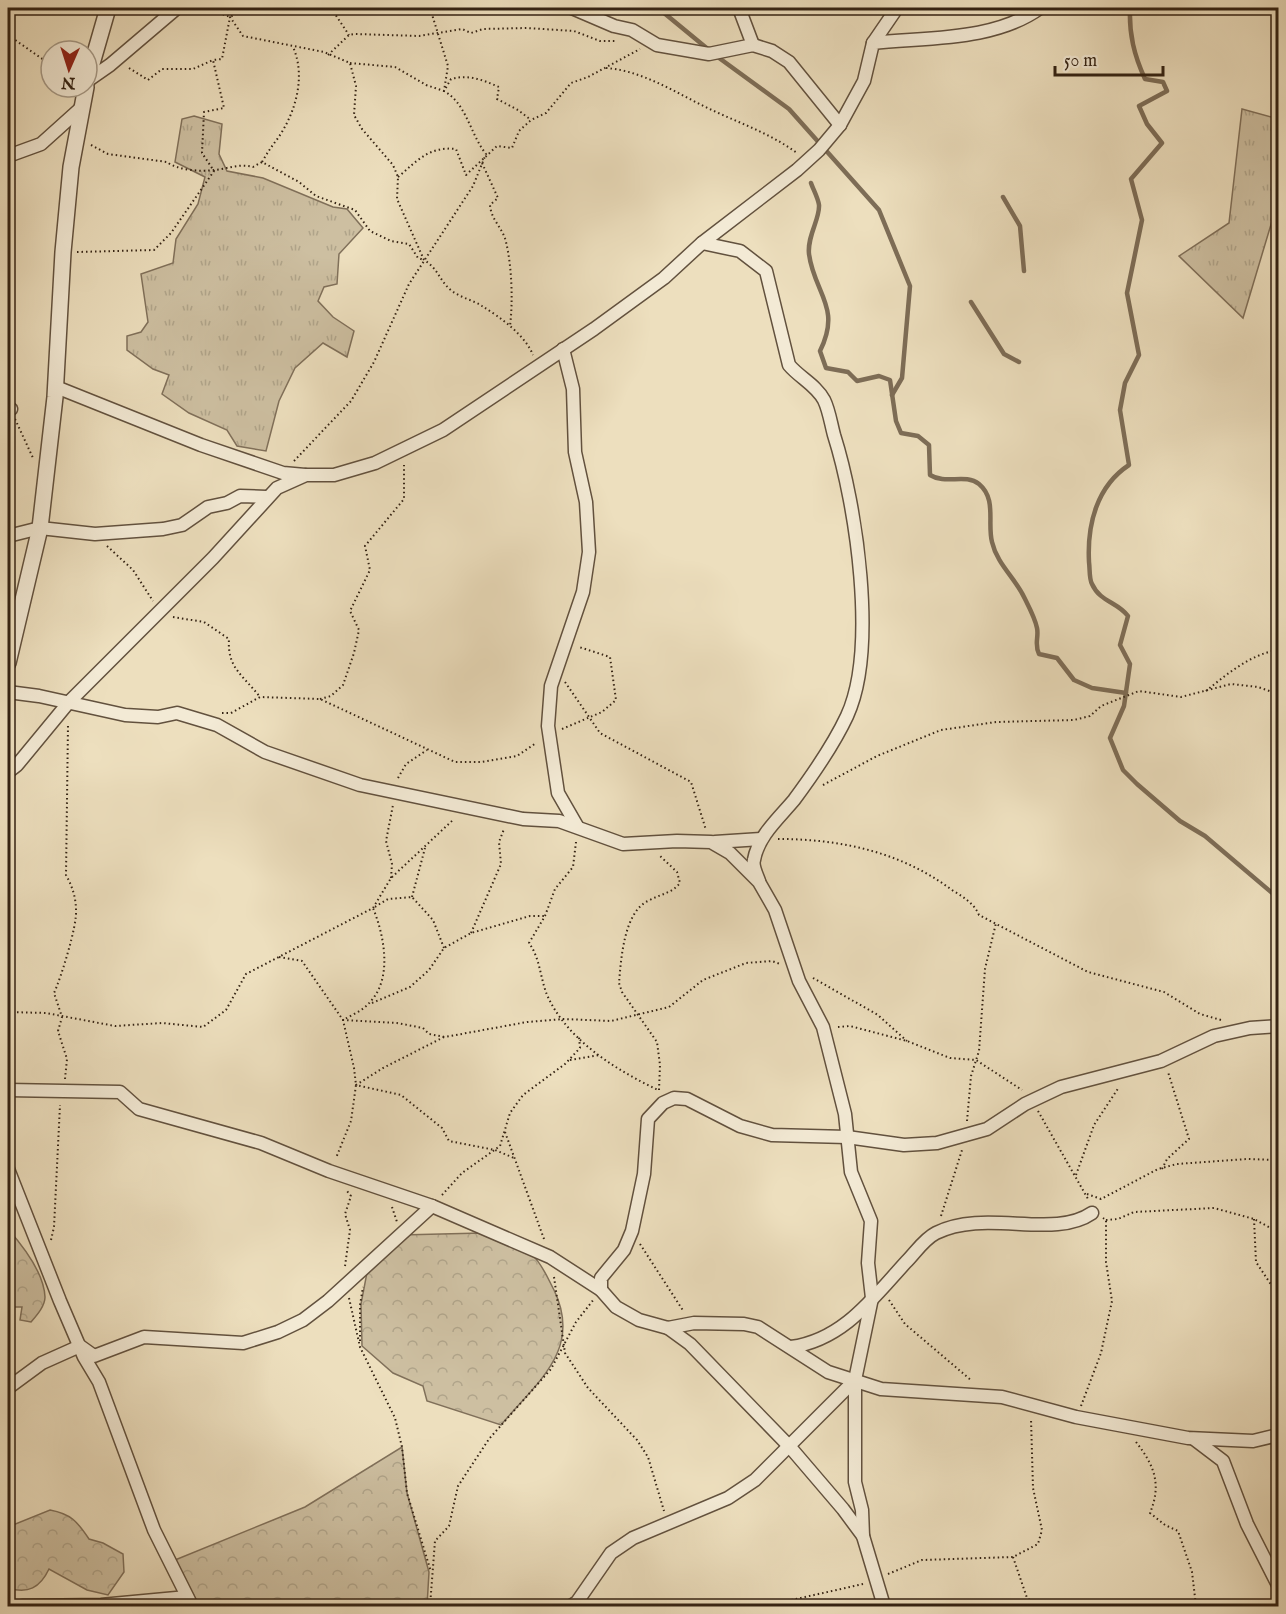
<svg xmlns="http://www.w3.org/2000/svg" width="1286" height="1614" font-family="'IM FELL English',serif">
<style>
.grass{fill:url(#grass-tufts);stroke:#80705a;stroke-width:1.5}
.forest{fill:url(#forest-crowns);stroke:#80705a;stroke-width:1.5}
.lines{fill:none;stroke-linecap:round;stroke-linejoin:round}
.stream{stroke:#7d6d57;stroke-width:4.5}
.minor-casing{stroke:#62513e;stroke-width:15}
.tertiary-casing{stroke:#62513e;stroke-width:18}
.path{stroke:#332213;stroke-width:2;stroke-dasharray:1.5 3;stroke-linecap:butt}
.minor{stroke:#f3ead5;stroke-width:12}
.tertiary{stroke:#f3ead5;stroke-width:15}
</style>
<defs>
<pattern id="grass-tufts" width="24" height="20" patternUnits="userSpaceOnUse" patternTransform="scale(1.5)"><rect width="24" height="20" fill="#cdbfa1"/><path d="M3 7l-1-3M5 7V3M7 7l1-3M15 17l-1-3M17 17v-4M19 17l1-3" fill="none" stroke="#b0a48a"/></pattern>
<pattern id="forest-crowns" width="20" height="18" patternUnits="userSpaceOnUse" patternTransform="scale(1.5)"><rect width="20" height="18" fill="#cdbfa1"/><path d="M2 6a3 3 0 1 1 6 0M12 15a3 3 0 1 1 6 0" fill="none" stroke="#b0a48a"/></pattern>
</defs>
<rect width="100%" height="100%" fill="#eddfbe"/>
<filter id="stains"><feTurbulence type="fractalNoise" baseFrequency=".00333" numOctaves="4"/><feColorMatrix values="0 0 0 0 .2 0 0 0 0 .09 0 0 0 0 .02 0 0 0 .5 -.17"/></filter>
<radialGradient id="worn" r=".72"><stop offset=".6" stop-color="#630" stop-opacity="0"/><stop offset="1" stop-color="#630" stop-opacity=".3"/></radialGradient>
<g class="grass">
<polygon points="1242,109 1278,119 1278,201 1243,318 1179,256 1229,223"/>
<polygon points="194,116 222,124 219,154 227,171 263,178 333,207 347,209 363,228 339,254 337,284 324,287 318,301 333,317 354,331 347,357 323,343 295,368 279,401 266,451 237,446 227,430 189,413 162,394 169,375 153,369 127,350 127,336 141,332 148,322 141,274 173,263 176,239 198,204 205,177 175,162 182,119"/>
</g>
<g class="forest">
<path d="M8,1229C23,1246 44,1272 45,1297C45,1306 37,1315 31,1322L20,1320L22,1307H8Z"/>
<path d="M482,1233C496,1243 521,1245 532,1255C542,1263 548,1279 554,1290C583,1350 536,1383 501,1425L427,1401L423,1386L393,1373L362,1346L361,1304L369,1262L400,1235Z"/>
<polygon points="402,1447 407,1493 429,1572 427,1606 184,1606 175,1560 305,1507"/>
<path d="M50,1510C71,1514 77,1521 89,1539L103,1543L123,1554L124,1572L108,1595L87,1590L49,1569C40,1588 28,1594 8,1588V1527Z"/>
</g>
<g class="lines">
<g class="stream">
<polyline points="658,8 709,50"/>
<path d="M1130,8C1129,34 1134,55 1145,79L1163,82L1167,91L1139,106L1147,124L1162,143L1131,179L1142,220L1127,293L1139,355L1125,383L1120,410L1129,465C1097,486 1087,524 1089,562C1090,569 1089,579 1092,584C1100,602 1118,602 1128,616L1120,645L1130,664L1124,706L1110,738L1123,770L1137,784L1180,821L1205,836L1278,898"/>
<polyline points="715,55 789,109 879,210 910,286 902,378 892,395"/>
<path d="M811,183C813,189 818,198 819,205C820,219 807,236 809,254C814,293 842,307 820,351L826,368L848,372L857,381L879,376L890,380L896,421L901,433L918,436L929,445L930,475C946,485 965,473 979,484C997,499 987,523 992,542C997,564 1015,578 1024,597C1029,607 1035,618 1037,628C1039,637 1034,644 1039,654L1057,658L1074,680L1092,688L1126,693"/>
<polyline points="1003,197 1020,226 1024,271"/>
<polyline points="971,302 1004,354 1019,362"/>
</g>
<defs>
<g id="minor">
<polyline points="572,8 614,26 632,30 657,45 709,54 753,45 772,51 789,62 840,125"/>
<polyline points="739,8 753,45"/>
<polyline points="873,43 897,8"/>
<polyline points="87,81 110,65 177,8"/>
<polyline points="8,156 41,144 81,108"/>
<path d="M702,243L740,251L766,271L789,365C800,378 816,385 824,400C829,410 831,424 834,435C856,504 878,649 847,716C833,746 814,773 794,800C779,818 758,836 754,860C752,866 757,875 759,881"/>
<polyline points="563,349 573,389 575,452 586,502 589,552 583,592 551,686 548,726 558,793 577,826"/>
<polyline points="56,387 201,445 283,473 305,475"/>
<polyline points="8,407 11,409"/>
<polyline points="8,536 40,528 95,534 163,529 182,525 208,507 227,503 240,496 266,497"/>
<polyline points="8,692 39,696 125,715 158,717 177,713 217,725 265,752 360,785 523,819 559,821 623,844 677,841 711,842 730,853 759,882 775,910 799,981 823,1027 845,1114 851,1172 871,1221 868,1263 872,1298 855,1380 855,1482 862,1510 863,1536"/>
<path d="M8,772L17,765L69,702L213,558L277,488L306,475H334L375,463L443,430L594,329L664,278L702,243L797,170L819,150L840,125L864,81L873,43C928,37 994,41 1040,8"/>
<polyline points="715,842 761,839"/>
<polyline points="8,1090 120,1092 139,1109 261,1143 329,1171 432,1206 550,1257 601,1290 616,1307 639,1320 668,1328 694,1323 744,1324 758,1327 828,1372 881,1389 1002,1397 1076,1417 1188,1438 1253,1441 1278,1435"/>
<polyline points="8,1169 60,1301 84,1357 99,1382 154,1530 192,1606"/>
<polyline points="601,1290 601,1278 624,1250 632,1231 644,1174 648,1119 663,1103 674,1098 687,1099 740,1126 772,1135 847,1137 904,1145 937,1143 987,1129 1025,1104 1061,1087 1161,1061 1214,1036 1250,1028 1278,1026"/>
<polyline points="668,1328 690,1344 790,1447 843,1509 863,1536 884,1606"/>
<path d="M791,1347C843,1340 873,1298 906,1262C915,1253 924,1239 936,1233C985,1208 1053,1240 1092,1213"/>
<polyline points="8,1388 42,1363 80,1346 94,1356 144,1337 243,1343 278,1332 303,1320 328,1301 432,1206"/>
<polyline points="1194,1439 1223,1461 1247,1524 1278,1585"/>
<polyline points="22,1606 101,1605 187,1597"/>
<polyline points="571,1606 577,1602 611,1553 633,1538 728,1498 755,1480 855,1380"/>
</g>
<g id="tertiary">
<polyline points="87,81 108,8"/>
<polyline points="8,663 40,528 55,397 63,252 71,167 86,87"/>
</g>
</defs>
<use href="#minor" class="minor-casing"/>
<use href="#tertiary" class="tertiary-casing"/>
<g class="path">
<polyline points="206,8 230,17 248,8"/>
<path d="M227,8L230,17L243,36L324,52L350,63L356,86L354,115L362,129L393,165L398,177L397,199L424,260C438,268 440,282 452,291C461,298 473,300 482,306C500,317 525,335 533,355"/>
<polyline points="331,8 349,35"/>
<polyline points="8,35 51,65"/>
<polyline points="328,55 349,35 355,34 419,36 462,29 471,33 483,29 527,28 574,31 600,41 616,41"/>
<path d="M350,63L395,67L426,85L444,91L451,79C468,74 483,80 499,87L497,99L518,110L531,120"/>
<polyline points="129,68 148,80 162,69 193,69 213,60"/>
<path d="M606,68C645,71 679,95 714,111C742,124 771,134 797,153"/>
<path d="M91,145L108,154L167,162C177,170 201,172 214,170C228,169 239,163 253,167L262,162L299,182L316,196L355,210L370,231L391,241L409,244L418,258L424,260"/>
<path d="M262,162C267,153 272,146 278,138C296,112 306,76 293,47"/>
<path d="M482,163L498,198L490,205C491,220 503,228 506,242C512,267 513,302 510,326"/>
<path d="M398,177C417,161 429,146 456,149L466,175L497,146L512,148L519,131L531,120L546,113L571,83L588,77L640,49"/>
<polyline points="77,252 154,250 171,233 214,171 202,153 204,112 224,108 213,60 222,59 230,17"/>
<polyline points="15,419 33,458"/>
<path d="M294,461L351,401L374,362L409,284L473,186L486,154C470,134 467,104 444,91L448,66L430,8"/>
<polyline points="107,546 133,570 153,601"/>
<path d="M173,617L204,622L229,639C227,668 243,675 260,697"/>
<polyline points="565,682 600,733 691,782 706,830"/>
<path d="M1206,691C1227,674 1251,654 1278,650"/>
<polyline points="320,699 331,696 343,685 354,653 359,630 350,611 370,570 365,546 404,499 404,465"/>
<polyline points="222,713 231,713 260,697 320,699 455,762 482,762 517,756 536,743"/>
<polyline points="562,729 602,712 616,700 610,657 579,647"/>
<polyline points="398,778 406,764 427,750"/>
<polyline points="823,785 877,756 941,730 996,722 1074,720 1090,716 1101,706 1139,691 1181,697 1231,684 1258,687 1278,694"/>
<path d="M778,839C841,839 901,852 952,890C963,897 974,903 979,915L1088,972L1164,992L1200,1014L1221,1020"/>
<path d="M576,842L573,867L555,889L545,916L529,943C540,958 540,977 547,995C567,1040 616,1070 658,1090"/>
<polyline points="391,878 392,864 386,841 393,805"/>
<polyline points="412,897 425,848"/>
<polyline points="471,933 501,864 499,842 504,829"/>
<path d="M444,948L433,920L412,897L388,899L373,908C384,935 393,978 370,1002C364,1010 352,1015 343,1020L397,1023L423,1028L429,1034L445,1037L527,1022L563,1019L611,1021L669,1007L703,980L746,963L772,961L780,964"/>
<polyline points="279,957 302,961 343,1020 354,1068 356,1085 351,1121 336,1158"/>
<polyline points="813,978 878,1015 907,1041"/>
<polyline points="372,1003 410,987 429,970 444,948 471,933 530,916 545,916"/>
<polyline points="8,1012 46,1013 115,1026 162,1023 203,1027 226,1010 246,974 373,908 391,878 454,819"/>
<polyline points="838,1027 850,1026 907,1041 950,1058 976,1060 1022,1090"/>
<polyline points="444,1037 383,1068 356,1085 401,1095 442,1128 449,1141 495,1150 514,1158"/>
<polyline points="570,1060 600,1055"/>
<path d="M65,1079L67,1059L58,1031L62,1017L54,993C61,978 77,926 76,911C76,897 72,886 66,875L68,725"/>
<path d="M659,1090L660,1065L657,1042L622,992L619,983C621,959 624,912 648,901C660,894 671,894 680,883L677,872L659,855"/>
<polyline points="1038,1111 1088,1199"/>
<polyline points="967,1121 971,1076 979,1051 985,969 996,923"/>
<polyline points="505,1132 544,1239"/>
<polyline points="1162,1169 1167,1159 1189,1139 1168,1072"/>
<polyline points="1076,1175 1094,1125 1119,1087"/>
<polyline points="1087,1194 1101,1199 1158,1169 1177,1164 1247,1159 1278,1160"/>
<polyline points="442,1195 462,1173 500,1146 510,1113 523,1095 565,1064 580,1048 579,1037"/>
<polyline points="392,1207 397,1222"/>
<polyline points="941,1216 962,1150"/>
<polyline points="1254,1219 1256,1262 1278,1295"/>
<polyline points="1106,1220 1118,1219 1134,1212 1214,1208 1254,1219 1278,1232"/>
<polyline points="51,1240 54,1227 60,1105"/>
<polyline points="640,1244 684,1312"/>
<polyline points="345,1266 350,1230 345,1214 351,1196 347,1191"/>
<polyline points="554,1277 565,1353 588,1388 637,1440 648,1457 664,1511"/>
<polyline points="349,1298 360,1347 395,1418 402,1447 407,1493 431,1572"/>
<polyline points="889,1300 905,1324 972,1381"/>
<polyline points="360,1341 360,1305 363,1287"/>
<polyline points="1081,1406 1101,1353 1112,1301 1106,1262 1106,1220 1103,1218"/>
<path d="M1136,1442C1154,1465 1162,1484 1150,1513L1165,1525L1178,1531L1192,1572L1196,1606"/>
<polyline points="1013,1557 1027,1598 1038,1606"/>
<polyline points="888,1574 922,1560 1013,1557 1038,1544 1042,1530 1033,1488 1031,1419"/>
<polyline points="430,1606 435,1541 449,1526 458,1486 489,1439 551,1369 576,1322 594,1299"/>
<polyline points="765,1606 863,1584"/>
</g>
<use href="#minor" class="minor"/>
<use href="#tertiary" class="tertiary"/>
</g>
<rect width="1286" height="1614" fill="none" stroke="#eddfbe" stroke-width="30"/>
<rect x="9" y="9" width="1268" height="1596" fill="none" stroke="#332213" stroke-width="3"/>
<rect x="15" y="15" width="1256" height="1584" fill="none" stroke="#332213" stroke-width="1.5"/>
<g transform="translate(69 69) rotate(183)"><circle r="28" fill="#f3ead5" stroke="#a69a87" stroke-width="1.5"/>
<path d="M0-4.5L10 22L0 15L-10 22Z" fill="#8f2418"/>
<text y="-9" font-size="16" font-weight="bold" text-anchor="middle" fill="#332213">N</text>
</g>
<path d="M1055 66v9h108v-9" fill="none" stroke="#332213" stroke-width="3"/>
<text x="1064" y="66" font-size="18" fill="#332213" stroke="#f3ead5" stroke-width="4.5" paint-order="stroke">50 m</text>
<rect width="100%" height="100%" filter="url(#stains)"/>
<rect width="100%" height="100%" fill="url(#worn)"/>
</svg>
